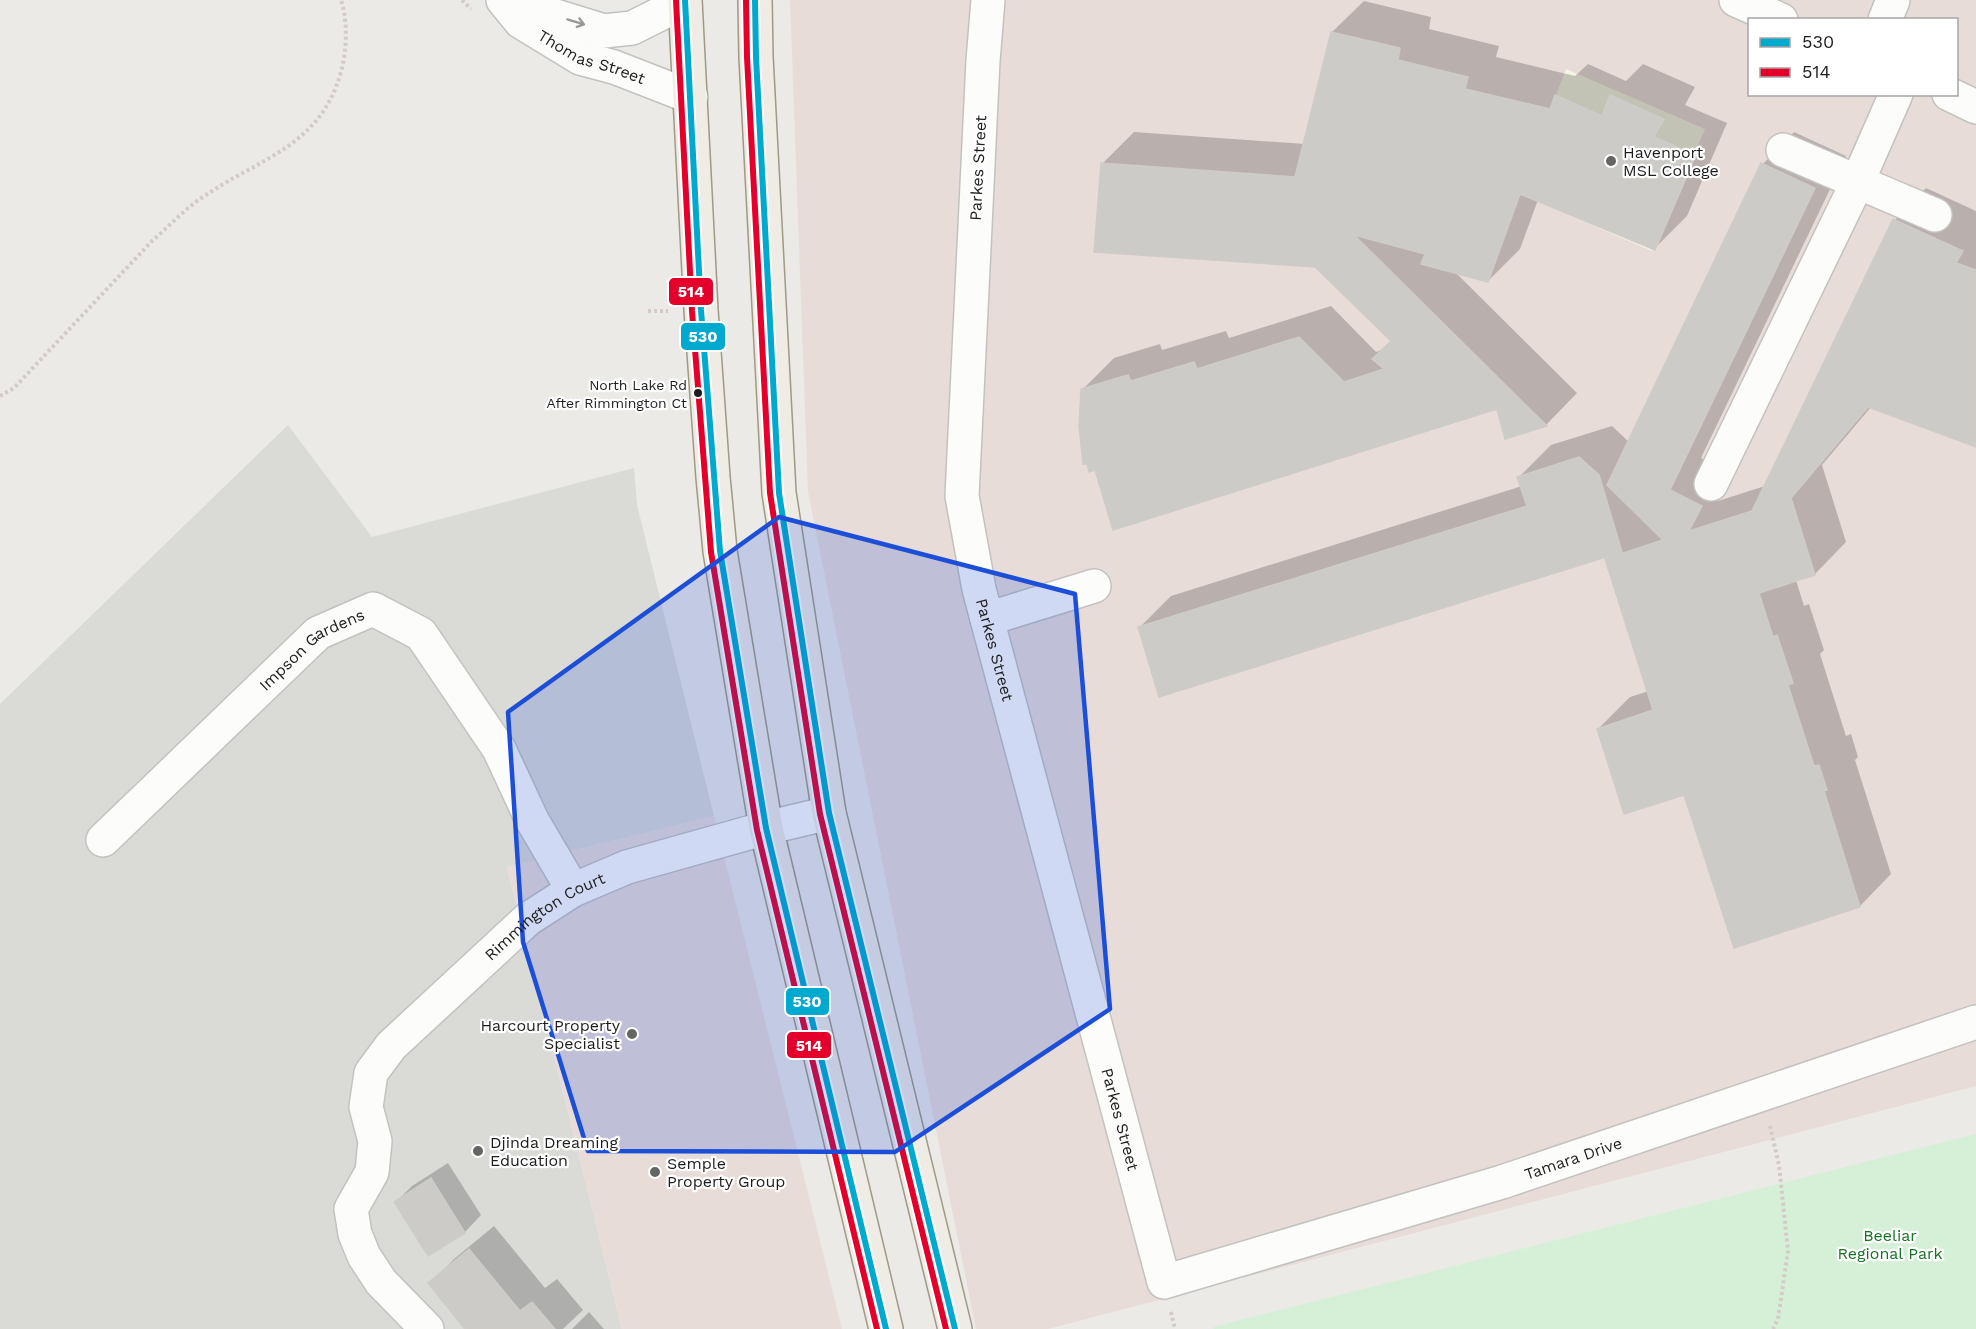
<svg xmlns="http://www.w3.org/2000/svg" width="1976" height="1329" font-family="'Work Sans',sans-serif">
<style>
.residential{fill:#dadad7}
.commercial{fill:#e8dcd9;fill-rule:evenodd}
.education{fill:#f3f4e2}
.park{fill:#d6f0d8}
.shadow{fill:#0003}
.building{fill:#cccbc7;stroke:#ceccc8;stroke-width:1.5}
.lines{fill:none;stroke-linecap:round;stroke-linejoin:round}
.minor-casing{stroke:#c2c2c0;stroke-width:36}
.major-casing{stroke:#9f9985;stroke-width:36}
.path{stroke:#d4cac7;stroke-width:4;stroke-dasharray:3 3;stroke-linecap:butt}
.minor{stroke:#fcfcfb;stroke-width:33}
.major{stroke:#efece5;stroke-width:33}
.bus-1-casing{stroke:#fff;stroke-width:10}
.bus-2-casing{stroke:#fff;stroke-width:10}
.bus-1{stroke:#00a9ce;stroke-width:6}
.bus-2{stroke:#e4002b;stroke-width:6}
.oneway{stroke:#989897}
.marked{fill:#1d4ed8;fill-opacity:0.2;stroke:#1d4ed8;stroke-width:4.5;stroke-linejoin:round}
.poi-dot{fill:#656563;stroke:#fff;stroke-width:2}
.bus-dot{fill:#1d1d1d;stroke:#fff;stroke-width:2}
.labels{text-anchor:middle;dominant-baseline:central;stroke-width:4.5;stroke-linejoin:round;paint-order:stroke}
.bus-label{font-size:14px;fill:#1d1d1d;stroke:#fff;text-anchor:end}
.street-label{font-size:16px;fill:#1d1d1d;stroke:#fff}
.poi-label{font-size:16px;fill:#1d1d1d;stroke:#fff;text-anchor:start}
.park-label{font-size:16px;fill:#167125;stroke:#fff}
.line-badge{stroke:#fff;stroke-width:2}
.badge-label{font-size:16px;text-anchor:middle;font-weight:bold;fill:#fff}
</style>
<rect width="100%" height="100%" fill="#ebeae6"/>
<polygon class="residential" points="288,425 372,537 634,468 637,505 714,816 507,867 622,1329 0,1329 0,704"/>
<g class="commercial">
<path d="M790,0H1976V1086L1048,1329H976L808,492ZM1750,20H1956V94H1750Z"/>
<polygon points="714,816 842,1329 622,1329 507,867"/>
</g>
<polygon class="education" points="1566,69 1705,129 1652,251 1518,193"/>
<polygon class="park" points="1976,1134 1976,1329 1214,1329 1213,1327"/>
<g class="shadow">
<polygon points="1364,1 1431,17 1429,29 1499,46 1496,57 1575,76 1588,64 1626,81 1643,64 1695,87 1685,105 1727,123 1687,216 1655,248 1538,200 1520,249 1488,281 1455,272 1577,393 1546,425 1506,437 1498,407 1082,390 1114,358 1160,344 1162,350 1226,331 1229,338 1331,306 1376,352 1384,349 1392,340 1316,265 1102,164 1134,132 1305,144 1332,32"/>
<polygon points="1794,132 1846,156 1701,458 1732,474 1718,501 1765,486 1895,220 1926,188 1976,211 1976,445 1871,407 1822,465 1846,542 1815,574 1796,580 1804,606 1809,604 1824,650 1820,654 1846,736 1851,734 1858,757 1855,760 1891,874 1860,906 1685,793 1598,729 1630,697 1649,691 1607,560 1613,553 1139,628 1171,596 1522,486 1519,477 1551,445 1612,426 1629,442 1763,164"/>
<polygon points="448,1163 481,1215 465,1232 428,1254 396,1202 412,1186"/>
<polygon points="494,1226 545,1288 557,1279 583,1310 563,1329 467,1329 430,1284 454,1259"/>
<polygon points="589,1312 604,1329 572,1329"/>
</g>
<g class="building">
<polygon points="1331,32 1400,48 1398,60 1468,77 1465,89 1550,109 1555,95 1602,116 1610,95 1664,119 1654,137 1696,155 1655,250 1520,194 1488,282 1421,264 1425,254 1354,235 1547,426 1505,439 1497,409 1113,530 1095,470 1089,472 1087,464 1083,464 1079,426 1081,389 1128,375 1131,381 1194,362 1197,369 1299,337 1344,382 1384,369 1372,359 1391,341 1315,267 1094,252 1101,163 1295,177"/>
<polygon points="1761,163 1815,188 1670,490 1702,506 1689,531 1752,511 1893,219 1963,251 1956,263 1976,270 1976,447 1868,407 1791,498 1815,575 1759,593 1773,637 1777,635 1793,683 1788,685 1814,766 1819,765 1827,790 1824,791 1860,907 1734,948 1684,795 1624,814 1597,729 1653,710 1605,559 1663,540 1607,485"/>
<polygon points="1579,457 1599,475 1622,552 1159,697 1138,627 1527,506 1517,477"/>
<polygon points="431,1178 465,1233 428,1256 394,1202"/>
<polygon points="469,1249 520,1311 532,1302 555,1329 465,1329 428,1283"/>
</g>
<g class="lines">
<defs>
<g id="minor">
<path id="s1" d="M503,0L521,22L580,58L614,67L691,97"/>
<polyline points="522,0 536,10 604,31 632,28 662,13 673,0"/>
<path id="s2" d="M988,0L983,61L962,496L979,589L1164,1282L1502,1182L1976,1022"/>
<polyline points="1736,0 1781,20"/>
<polyline points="1885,20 1893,0"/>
<polyline points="1949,94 1976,107"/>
<polyline points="1783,150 1935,215"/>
<polyline points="1711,484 1857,183 1896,94"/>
<polyline points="987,619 1094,586"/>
<path id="s3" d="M103,840L318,633L373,609L421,634L499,749L532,820L573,890"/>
<path id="s4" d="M427,1329L381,1282L364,1256L355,1234L351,1209L372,1172L375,1141L366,1107L371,1073L391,1046L528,919L573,890L627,867L766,828L829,813"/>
</g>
<g id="major">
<polyline points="685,0 701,310 713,477 720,551 766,828 886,1329"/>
<polyline points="755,0 756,57 779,493 829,813 955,1329"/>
</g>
</defs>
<use href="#minor" class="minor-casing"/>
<use href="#major" class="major-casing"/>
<g class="path">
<polyline points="462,0 471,9"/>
<polyline points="648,311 668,311"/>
<path d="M0,396L14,388L152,241C168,227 183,211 200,199C258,158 320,148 341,72C347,49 348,23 341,0"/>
<polyline points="1770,1126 1779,1165 1788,1251 1778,1319 1773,1329"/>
<polyline points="1171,1312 1175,1329"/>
</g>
<use href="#minor" class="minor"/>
<use href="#major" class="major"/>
<defs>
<g id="bus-1">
<polyline points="685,0 701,310 720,551 766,828 886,1329"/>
<polyline points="755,0 756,57 779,493 829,813 955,1329"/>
</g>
<g id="bus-2">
<polyline points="676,0 692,311 711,552 757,830 877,1329"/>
<polyline points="746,0 747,57 770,493 820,814 946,1329"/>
</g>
</defs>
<use href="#bus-1" class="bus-1-casing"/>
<use href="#bus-2" class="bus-2-casing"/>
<use href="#bus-1" class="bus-1"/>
<use href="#bus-2" class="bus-2"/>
</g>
<defs><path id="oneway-shaft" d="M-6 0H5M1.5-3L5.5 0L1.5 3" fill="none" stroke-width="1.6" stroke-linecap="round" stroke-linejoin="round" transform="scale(1.5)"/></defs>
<use class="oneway" href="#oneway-shaft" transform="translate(576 22) rotate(17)"/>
<path class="marked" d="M779,517L1075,594L1110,1009L895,1152L588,1151L523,942L508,712Z"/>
<g class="poi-dot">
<circle cx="1611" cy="161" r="6"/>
<circle cx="632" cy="1034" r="6"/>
<circle cx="478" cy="1151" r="6"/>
<circle cx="655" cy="1172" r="6"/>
</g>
<circle class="bus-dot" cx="698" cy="393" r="5"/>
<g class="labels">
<g class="bus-label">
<text x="687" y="385">North Lake Rd<tspan x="687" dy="18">After Rimmington Ct</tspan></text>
</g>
<g class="street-label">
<text stroke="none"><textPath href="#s1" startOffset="108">Thomas Street</textPath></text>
<text transform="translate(978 168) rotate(-87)">Parkes Street</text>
<text stroke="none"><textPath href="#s2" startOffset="654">Parkes Street</textPath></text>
<text stroke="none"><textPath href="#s3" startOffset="284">Impson Gardens</textPath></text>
<text stroke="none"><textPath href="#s4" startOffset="525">Rimmington Court</textPath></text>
<text stroke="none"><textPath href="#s2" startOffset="1140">Parkes Street</textPath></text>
<text stroke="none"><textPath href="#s2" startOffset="1736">Tamara Drive</textPath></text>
</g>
<g class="poi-label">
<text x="1623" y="152">Havenport<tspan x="1623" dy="18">MSL College</tspan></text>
<text x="620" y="1025" text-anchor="end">Harcourt Property<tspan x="620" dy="18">Specialist</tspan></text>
<text x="490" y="1142">Djinda Dreaming<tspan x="490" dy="18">Education</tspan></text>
<text x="667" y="1163">Semple<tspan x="667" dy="18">Property Group</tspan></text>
</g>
<g class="park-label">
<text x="1890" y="1235">Beeliar<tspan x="1890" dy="18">Regional Park</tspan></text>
</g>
</g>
<g class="line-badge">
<rect x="668" y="277" width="46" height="29" rx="6" fill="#e4002b"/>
<rect x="680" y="322" width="46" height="29" rx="6" fill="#00a9ce"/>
<rect x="785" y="987" width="45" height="29" rx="6" fill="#00a9ce"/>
<rect x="786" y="1031" width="46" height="28" rx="6" fill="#e4002b"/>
</g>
<g class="badge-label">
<text x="691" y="297">514</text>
<text x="703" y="342">530</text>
<text x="807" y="1007">530</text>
<text x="809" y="1051">514</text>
</g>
<rect x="1748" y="18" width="210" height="78" fill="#ffffff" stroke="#a5a5a5" stroke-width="1.5"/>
<rect x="1760" y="38" width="30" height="9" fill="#00a9ce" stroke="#a5a5a5" stroke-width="1.5"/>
<text x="1802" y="48" font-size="18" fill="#1d1d1d">530</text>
<rect x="1760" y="68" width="30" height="9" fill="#e4002b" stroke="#a5a5a5" stroke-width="1.5"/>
<text x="1802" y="78" font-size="18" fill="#1d1d1d">514</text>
</svg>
